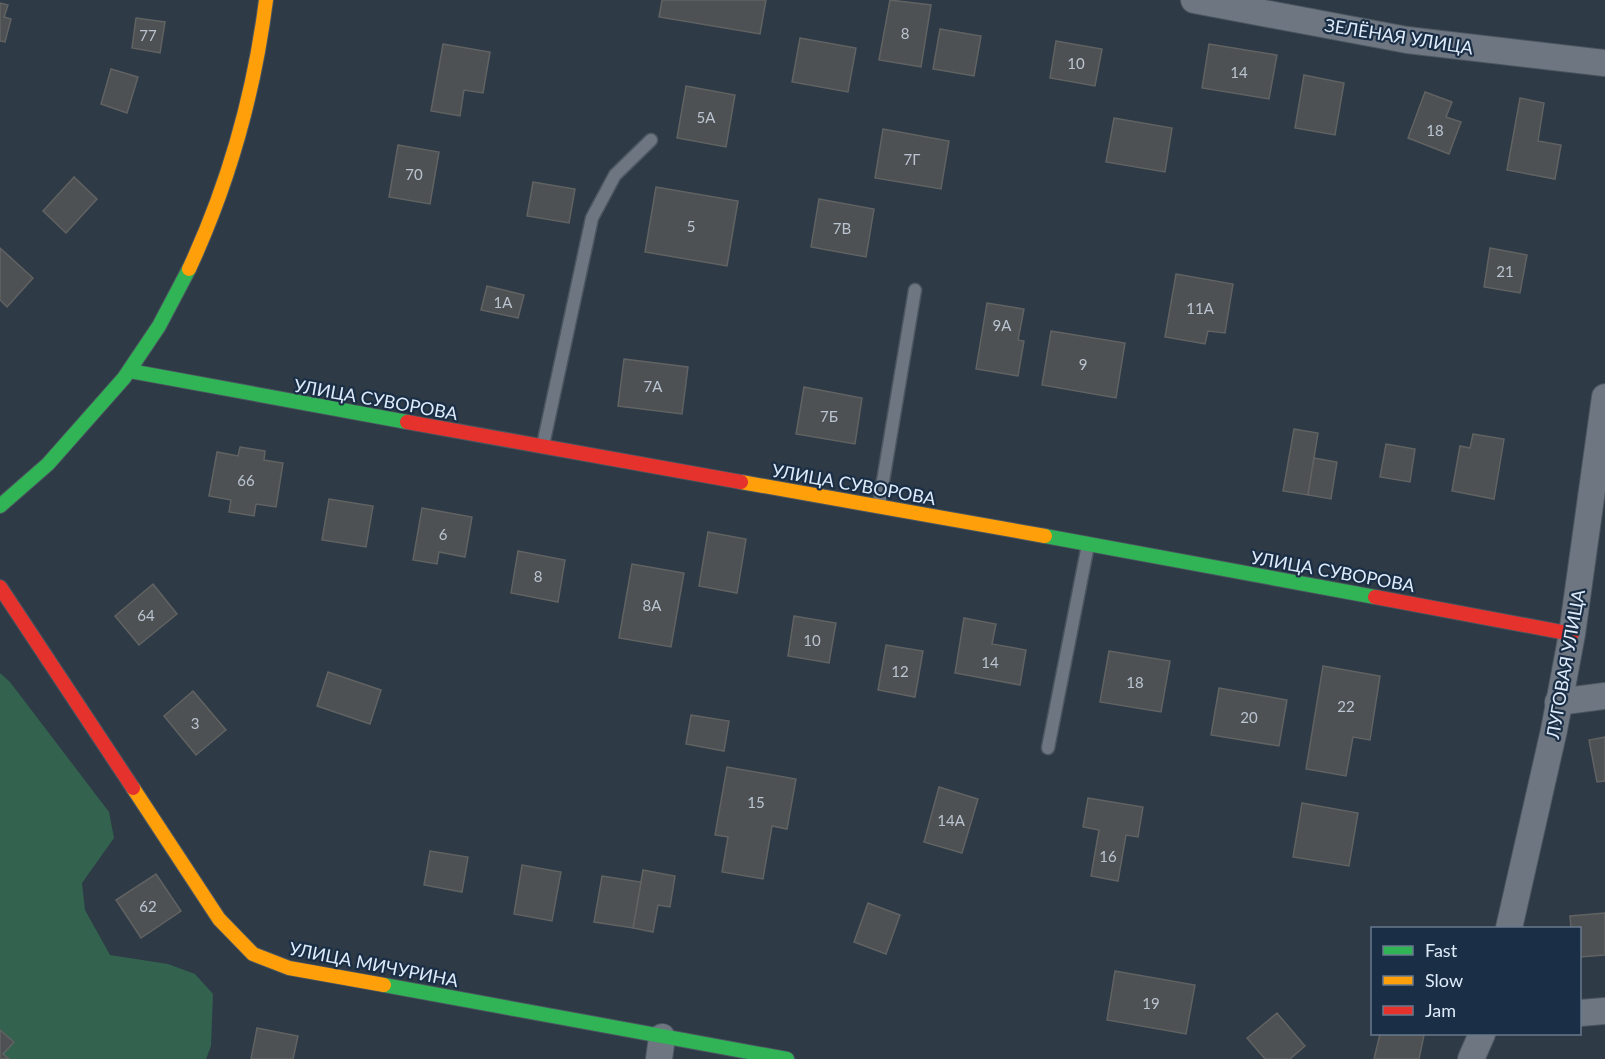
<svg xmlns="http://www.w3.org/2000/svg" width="1605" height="1059" font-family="Lato,sans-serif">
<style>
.green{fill:#33624f}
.building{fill:#4e5153;stroke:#616262;stroke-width:1.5}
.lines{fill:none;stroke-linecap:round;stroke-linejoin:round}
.lane-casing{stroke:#4b5660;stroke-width:15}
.street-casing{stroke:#4b5660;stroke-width:28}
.fast-casing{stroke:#4b5660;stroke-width:16}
.slow-casing{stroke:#4b5660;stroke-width:16}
.jam-casing{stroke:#4b5660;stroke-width:16}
.lane{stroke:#6e7681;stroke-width:12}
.street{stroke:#6e7681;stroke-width:26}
.fast{stroke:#30b455;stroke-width:14}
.slow{stroke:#ff9f0a;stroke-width:14}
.jam{stroke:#e5322d;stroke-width:14}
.labels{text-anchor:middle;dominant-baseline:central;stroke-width:4.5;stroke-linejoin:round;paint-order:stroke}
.number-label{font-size:15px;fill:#bac4d0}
.street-label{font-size:18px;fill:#deebfa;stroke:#1a2e45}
</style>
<rect width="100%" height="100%" fill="#2e3a46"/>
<polygon class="green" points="0,673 10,682 109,812 114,838 82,883 85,910 110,955 168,964 195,974 213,994 211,1046 206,1059 0,1059"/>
<g class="building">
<polygon points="662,0 766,0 760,34 659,17"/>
<polygon points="890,0 931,5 921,67 879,60"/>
<polygon points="0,3 8,5 4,17 11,19 5,42 0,41"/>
<polygon points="136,18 165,22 160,53 132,48"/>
<polygon points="940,29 981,36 974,76 933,69"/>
<polygon points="800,38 856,48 848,92 792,82"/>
<polygon points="1056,41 1102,49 1095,86 1050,78"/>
<polygon points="443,44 490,52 483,93 464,90 460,116 431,111"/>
<polygon points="1209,44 1277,55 1269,99 1202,88"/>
<polygon points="111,69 138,77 127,113 101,104"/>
<polygon points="1304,75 1344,83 1335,135 1295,128"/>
<polygon points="686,86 735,95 726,147 677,138"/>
<polygon points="1425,92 1452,102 1446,117 1461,122 1449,154 1408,138"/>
<polygon points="1520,98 1544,103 1538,141 1561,145 1555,179 1507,170"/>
<polygon points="1114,118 1172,128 1165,172 1106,162"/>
<polygon points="883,129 949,141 941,189 875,178"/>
<polygon points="398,145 439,152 430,204 389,197"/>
<polygon points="74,177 97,199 66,233 43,211"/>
<polygon points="533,182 575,189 569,223 527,216"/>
<polygon points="656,187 738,201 727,266 645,252"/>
<polygon points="819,199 874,209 866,257 811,247"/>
<polygon points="0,248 33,278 7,307 0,300"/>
<polygon points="1490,248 1527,255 1520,293 1484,287"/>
<polygon points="1176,274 1233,284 1225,333 1208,331 1205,344 1165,337"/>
<polygon points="487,286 524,295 518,318 481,310"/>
<polygon points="987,303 1024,309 1018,340 1024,341 1018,376 976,369"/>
<polygon points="1051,331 1125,343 1116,398 1042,385"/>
<polygon points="624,359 688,367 682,414 618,406"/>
<polygon points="804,387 862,398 855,444 796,434"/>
<polygon points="1294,429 1318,433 1308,495 1283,491"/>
<polygon points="1473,434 1504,439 1494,499 1452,491 1460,446 1470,448"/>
<polygon points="1386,444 1415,449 1410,482 1380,477"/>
<polygon points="240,447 265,451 264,460 283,463 276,507 256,504 254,516 229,512 231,500 209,496 217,452 238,456"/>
<polygon points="1314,458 1337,462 1331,499 1308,495"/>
<polygon points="329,499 373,506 366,547 322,540"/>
<polygon points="422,508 472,517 465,557 439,552 437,564 413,560"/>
<polygon points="708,532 746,539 737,593 699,586"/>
<polygon points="518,551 565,560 558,602 511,593"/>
<polygon points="632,564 684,573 671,647 619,638"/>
<polygon points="153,584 177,614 139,645 115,616"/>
<polygon points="794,616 836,623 829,663 788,656"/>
<polygon points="964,618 996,624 992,644 1026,650 1020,685 955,673"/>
<polygon points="886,645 923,651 915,697 878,690"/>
<polygon points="1109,651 1170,661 1161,712 1100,702"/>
<polygon points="1323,666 1380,676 1370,740 1353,737 1346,776 1306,769"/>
<polygon points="328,672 381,690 370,724 317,706"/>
<polygon points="1219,688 1287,700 1279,746 1211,735"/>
<polygon points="193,691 226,730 196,755 164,716"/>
<polygon points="691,715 729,721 724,751 686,744"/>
<polygon points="1605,737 1605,781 1597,782 1589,740"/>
<polygon points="727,767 796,779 787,829 772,826 763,879 722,872 728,837 715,835"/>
<polygon points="939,787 978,799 962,853 924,842"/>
<polygon points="1088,798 1143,807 1138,837 1126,835 1118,881 1091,876 1099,830 1083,827"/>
<polygon points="1302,803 1358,813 1349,866 1293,857"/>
<polygon points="430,851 468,857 462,892 424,885"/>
<polygon points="522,865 561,872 552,921 514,914"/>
<polygon points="643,870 675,876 670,907 658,905 653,932 633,928"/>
<polygon points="156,874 181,911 141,938 116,900"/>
<polygon points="602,876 641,882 633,928 594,922"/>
<polygon points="868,903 900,915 886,954 854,942"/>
<polygon points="1605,913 1605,955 1580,957 1580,928 1571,928 1570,916"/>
<polygon points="1115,971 1195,985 1186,1034 1107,1020"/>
<polygon points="1277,1013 1305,1046 1290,1059 1265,1059 1247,1038"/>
<polygon points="257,1028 298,1036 293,1059 251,1059"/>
<polygon points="0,1030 14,1042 3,1054 9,1059 0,1059"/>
<polygon points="1380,1034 1424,1035 1419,1059 1374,1059"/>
</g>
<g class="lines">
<defs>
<g id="lane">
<polyline points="543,445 592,218 615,175 651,140"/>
<polyline points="879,505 915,290"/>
<polyline points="1048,748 1088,545"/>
</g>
<g id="street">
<polyline points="1194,0 1407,40 1605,63"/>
<polyline points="1558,702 1605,696"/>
<polyline points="1509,928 1554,730 1572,634 1605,397"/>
<polyline points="1580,1013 1605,1011"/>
<polyline points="659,1059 662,1037"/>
<polyline points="1471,1059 1482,1034"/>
</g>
<g id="fast">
<polyline points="130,371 407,422"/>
<polyline points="0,506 48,464 124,378 159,326 189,269"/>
<polyline points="1045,536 1375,597"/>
<polyline points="384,985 787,1059"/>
</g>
<g id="slow">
<path d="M189,269C229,183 254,94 266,0"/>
<polyline points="741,482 1045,536"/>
<polyline points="133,788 219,919 253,954 289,968 384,985"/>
</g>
<g id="jam">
<polyline points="407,422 741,482"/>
<polyline points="0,587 133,788"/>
<polyline points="1375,597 1572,634"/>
</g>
</defs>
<use href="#lane" class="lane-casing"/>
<use href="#street" class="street-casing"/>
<use href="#fast" class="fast-casing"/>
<use href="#slow" class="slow-casing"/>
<use href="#jam" class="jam-casing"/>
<use href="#lane" class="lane"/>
<use href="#street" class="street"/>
<use href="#fast" class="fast"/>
<use href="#slow" class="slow"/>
<use href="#jam" class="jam"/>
</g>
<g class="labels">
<g class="number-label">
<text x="905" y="33">8</text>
<text x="148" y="35">77</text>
<text x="1076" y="63">10</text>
<text x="1239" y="72">14</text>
<text x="706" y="117">5А</text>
<text x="1435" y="130">18</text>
<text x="912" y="159">7Г</text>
<text x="414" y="174">70</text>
<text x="691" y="226">5</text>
<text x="842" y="228">7В</text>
<text x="1505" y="271">21</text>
<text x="503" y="302">1А</text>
<text x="1200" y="308">11А</text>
<text x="1002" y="325">9А</text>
<text x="1083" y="364">9</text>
<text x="653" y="386">7А</text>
<text x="829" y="416">7Б</text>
<text x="246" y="480">66</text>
<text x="443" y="534">6</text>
<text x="538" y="576">8</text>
<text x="652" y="605">8А</text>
<text x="146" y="615">64</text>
<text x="812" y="640">10</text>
<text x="990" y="662">14</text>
<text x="900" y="671">12</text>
<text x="1135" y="682">18</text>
<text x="1346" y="706">22</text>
<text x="1249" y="717">20</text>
<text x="195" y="723">3</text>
<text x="756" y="802">15</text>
<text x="951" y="820">14А</text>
<text x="1108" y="856">16</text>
<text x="148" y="906">62</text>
<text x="1151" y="1003">19</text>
</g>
<g class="street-label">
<text transform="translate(1399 36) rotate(9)">ЗЕЛЁНАЯ УЛИЦА</text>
<text transform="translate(376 399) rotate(10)">УЛИЦА СУВОРОВА</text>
<text transform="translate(854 484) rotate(10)">УЛИЦА СУВОРОВА</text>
<text transform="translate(1333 571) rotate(10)">УЛИЦА СУВОРОВА</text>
<text transform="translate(1565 664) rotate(-80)">ЛУГОВАЯ УЛИЦА</text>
<text transform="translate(374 964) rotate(11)">УЛИЦА МИЧУРИНА</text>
</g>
</g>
<rect x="1371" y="927" width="210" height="108" fill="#1a2e45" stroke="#687a8d" stroke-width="1.5"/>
<rect x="1383" y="946" width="30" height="9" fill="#30b455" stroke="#687a8d" stroke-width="1.5"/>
<text x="1425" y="957" font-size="18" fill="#deebfa">Fast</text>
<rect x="1383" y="976" width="30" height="9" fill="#ff9f0a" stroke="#687a8d" stroke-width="1.5"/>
<text x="1425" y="987" font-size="18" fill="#deebfa">Slow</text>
<rect x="1383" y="1006" width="30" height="9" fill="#e5322d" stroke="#687a8d" stroke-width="1.5"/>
<text x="1425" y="1017" font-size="18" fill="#deebfa">Jam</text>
</svg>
